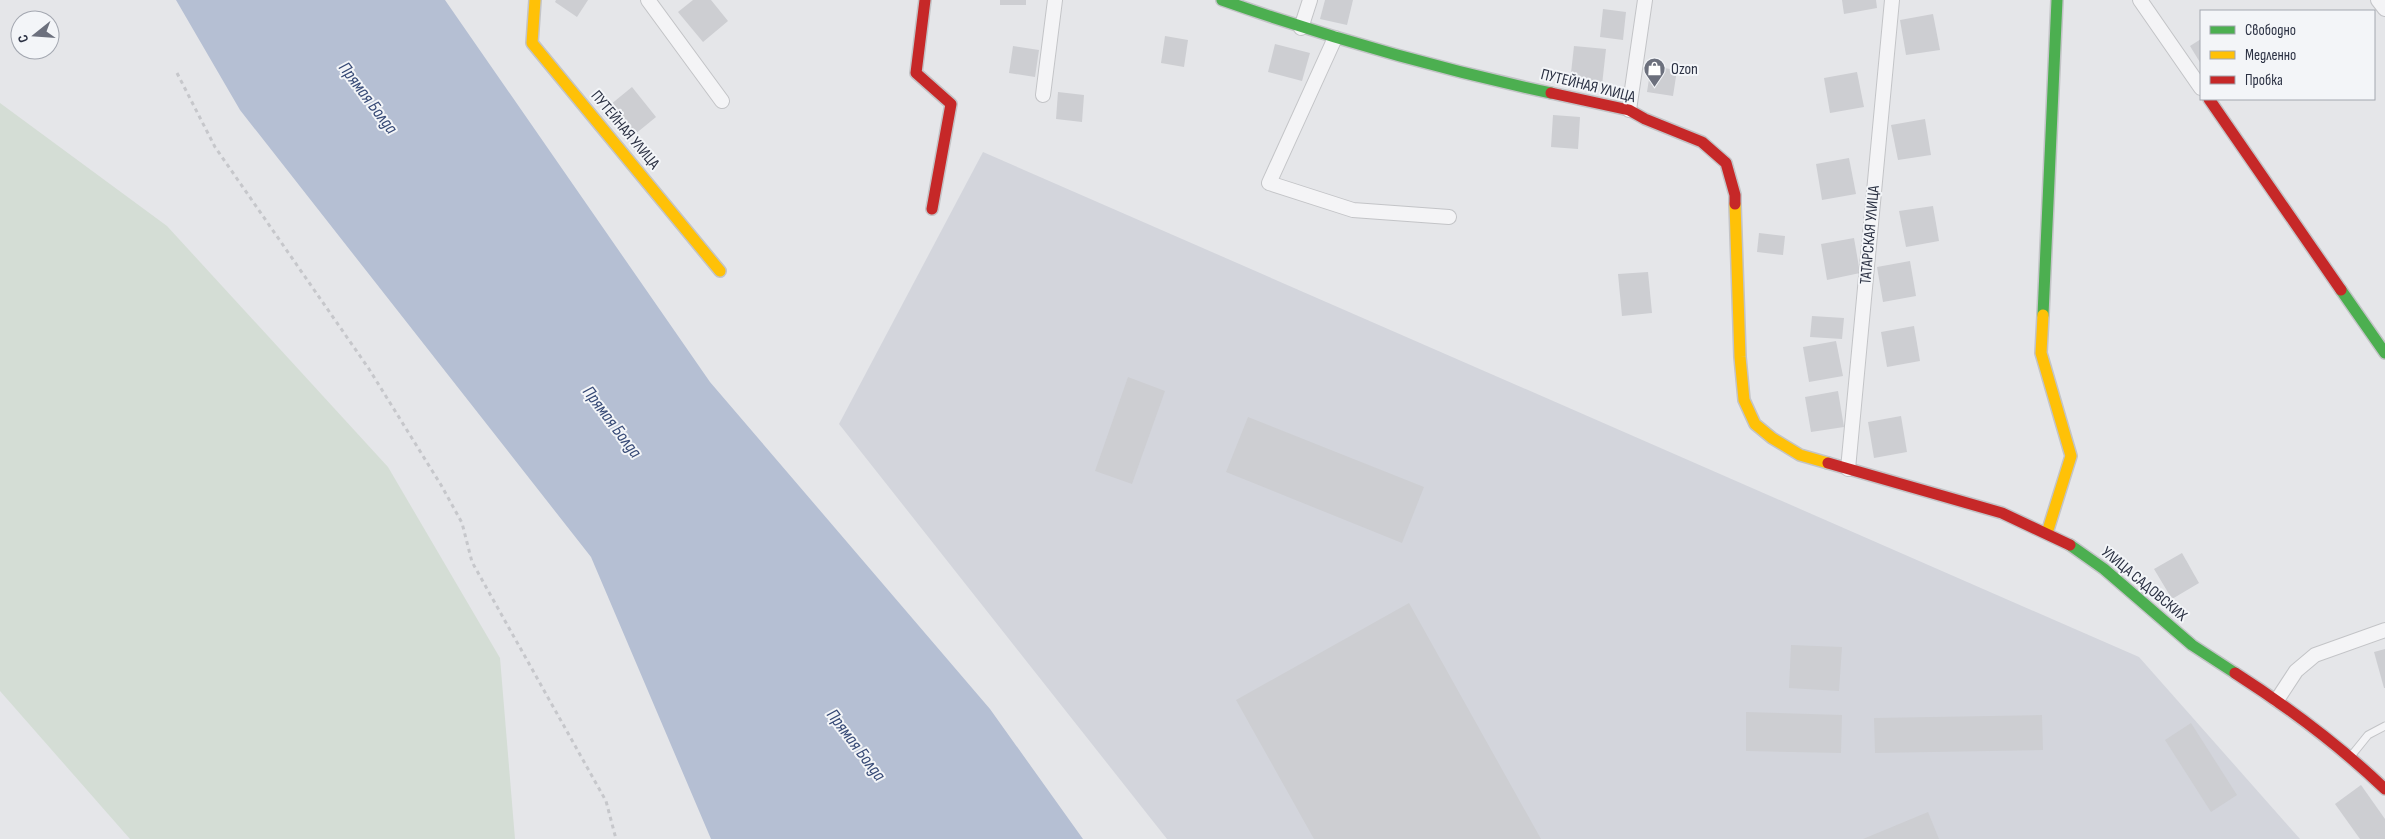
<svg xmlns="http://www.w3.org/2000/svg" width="2385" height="839" font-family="'Sofia Sans Condensed',sans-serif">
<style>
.built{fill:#d3d5dc}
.green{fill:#d4ddd5}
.water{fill:#b5bfd3}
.building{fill:#cdced2}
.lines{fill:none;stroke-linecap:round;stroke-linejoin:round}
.lane-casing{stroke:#c3c4c7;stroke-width:9}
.street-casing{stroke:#c3c4c7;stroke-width:16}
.fast-casing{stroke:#c3c4c7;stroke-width:14}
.slow-casing{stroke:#c3c4c7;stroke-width:14}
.jam-casing{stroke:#c3c4c7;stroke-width:14}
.path{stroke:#c6c7cb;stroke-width:3;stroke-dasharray:4 4;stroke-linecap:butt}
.lane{stroke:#f4f4f6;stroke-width:7}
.street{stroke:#f4f4f6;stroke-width:14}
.fast{stroke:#4caf50;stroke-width:11}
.slow{stroke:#ffc107;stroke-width:11}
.jam{stroke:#c62828;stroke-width:11}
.labels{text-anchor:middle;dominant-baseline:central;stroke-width:4;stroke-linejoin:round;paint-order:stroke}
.poi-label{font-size:16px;fill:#2b3143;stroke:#f3f5f8;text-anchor:start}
.street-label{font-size:16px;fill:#2b3143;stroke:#f3f5f8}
.water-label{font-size:18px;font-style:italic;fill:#374a76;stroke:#f3f5f8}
</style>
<rect width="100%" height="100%" fill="#e5e6e9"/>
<polygon class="built" points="983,152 2139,657 2300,839 1167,839 839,424"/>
<polygon class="green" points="0,103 167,226 388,467 500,658 515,839 130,839 0,691"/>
<polygon class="water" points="176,0 445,0 710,382 990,709 1083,839 711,839 591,557 240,110"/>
<g class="building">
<polygon points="556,0 588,0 577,17 555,2"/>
<polygon points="693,0 711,0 728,21 703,42 678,12"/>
<rect x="1000" y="0" width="26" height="5"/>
<polygon points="1325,0 1353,0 1347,25 1320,19"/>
<polygon points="1842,0 1876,0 1877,8 1844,14"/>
<polygon points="1603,9 1626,12 1623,40 1600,37"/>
<polygon points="1933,14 1940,50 1906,55 1900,20"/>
<polygon points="1165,36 1188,40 1184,67 1161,63"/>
<polygon points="2201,39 2201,64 2190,46"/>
<polygon points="1275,44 1310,53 1302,81 1268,72"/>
<polygon points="1013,46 1039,50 1035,77 1009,73"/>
<polygon points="1574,46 1606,49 1602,85 1570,82"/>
<polygon points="1651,66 1677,70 1673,96 1647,92"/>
<polygon points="1857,72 1864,107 1830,113 1824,78"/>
<polygon points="632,87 656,117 634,135 610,105"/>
<polygon points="1058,92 1084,95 1082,122 1056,119"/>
<polygon points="1553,115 1580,117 1578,149 1551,147"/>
<polygon points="1925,119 1931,155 1898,160 1891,125"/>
<polygon points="1849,158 1856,194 1822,200 1816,164"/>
<polygon points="1933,206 1939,241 1906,247 1899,211"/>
<polygon points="1759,233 1785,236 1783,255 1757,252"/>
<polygon points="1854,238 1860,273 1827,280 1821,244"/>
<polygon points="1910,261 1916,296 1883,302 1877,267"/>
<polygon points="1648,272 1652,313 1622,316 1618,274"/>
<polygon points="1812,316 1844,318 1842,339 1810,337"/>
<polygon points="1914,326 1920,361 1887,367 1881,332"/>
<polygon points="1836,341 1843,376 1809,382 1803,347"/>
<polygon points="1128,377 1165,391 1132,484 1095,471"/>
<polygon points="1838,391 1844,427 1811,432 1805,397"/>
<polygon points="1901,416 1907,452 1874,458 1868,422"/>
<polygon points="1248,417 1424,487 1402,543 1226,472"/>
<polygon points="2182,553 2199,583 2172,599 2154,569"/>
<polygon points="1409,603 1541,839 1314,839 1236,700"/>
<polygon points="1791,645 1842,647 1839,691 1789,688"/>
<polygon points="2385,649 2385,688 2384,688 2374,652"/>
<polygon points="1746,712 1842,715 1841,753 1746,751"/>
<polygon points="2042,715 2043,750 1875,753 1874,718"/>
<polygon points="2191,723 2237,795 2211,812 2165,740"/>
<polygon points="2361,785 2385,819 2385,839 2360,839 2335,804"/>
<polygon points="1928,812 1939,839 1863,839"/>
</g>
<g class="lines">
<defs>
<polyline id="lane" points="2351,756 2368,735 2385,726"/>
<g id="street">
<polyline points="648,0 722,101"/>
<polyline points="2140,0 2201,88"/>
<polyline points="2378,0 2385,9"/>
<polyline points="1301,28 1310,0"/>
<polyline points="1335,38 1269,183 1353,210 1449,217"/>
<polyline points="1043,95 1055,0"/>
<polyline points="1629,110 1645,0"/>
<polyline points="1848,469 1892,0"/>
<polyline points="2277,700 2296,671 2315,655 2385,630"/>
</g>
<g id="fast">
<path d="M1222,0C1330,38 1439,69 1551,93"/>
<polyline points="2341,290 2385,353"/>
<polyline points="2043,315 2057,0"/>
<polyline points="2070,545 2104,569 2192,645 2235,673"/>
</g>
<g id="slow">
<polyline points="535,0 532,43 720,271"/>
<polyline points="1735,204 1740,357 1744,400 1755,424 1772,438 1800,455 1828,463"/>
<polyline points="2043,315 2041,353 2071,456 2047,533"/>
</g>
<g id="jam">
<polyline points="925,0 916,73 951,104 932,209"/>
<polyline points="1551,93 1629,110 1645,119 1702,142 1726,163 1735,195 1735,204"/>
<polyline points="2209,99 2341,290"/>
<polyline points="1828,463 2002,513 2070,545"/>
<path d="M2235,673C2288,707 2339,745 2385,789"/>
</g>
</defs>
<use href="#lane" class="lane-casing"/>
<use href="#street" class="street-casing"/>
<use href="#fast" class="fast-casing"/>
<use href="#slow" class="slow-casing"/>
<use href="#jam" class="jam-casing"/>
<polyline class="path" points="177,73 215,147 369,369 441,485 462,523 472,562 606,801 616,839"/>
<use href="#lane" class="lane"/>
<use href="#street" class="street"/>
<use href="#fast" class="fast"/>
<use href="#slow" class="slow"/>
<use href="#jam" class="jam"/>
</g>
<defs>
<symbol id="shop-pin" viewBox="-11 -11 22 30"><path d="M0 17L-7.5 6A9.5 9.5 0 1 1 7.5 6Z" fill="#6c707d" stroke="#f3f5f8"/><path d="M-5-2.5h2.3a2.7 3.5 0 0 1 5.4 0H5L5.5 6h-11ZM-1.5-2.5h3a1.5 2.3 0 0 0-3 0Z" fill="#fff"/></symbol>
</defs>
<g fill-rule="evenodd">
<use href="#shop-pin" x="1642" y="56" width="25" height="34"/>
</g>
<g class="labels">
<g class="poi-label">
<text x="1671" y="69">Ozon</text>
</g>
<g class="street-label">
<text transform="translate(1588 86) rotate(14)">ПУТЕЙНАЯ УЛИЦА</text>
<text transform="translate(625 130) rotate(50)">ПУТЕЙНАЯ УЛИЦА</text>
<text transform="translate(1870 235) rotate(-85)">ТАТАРСКАЯ УЛИЦА</text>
<text transform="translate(2144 584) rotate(40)">УЛИЦА САДОВСКИХ</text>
</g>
<g class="water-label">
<text transform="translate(368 98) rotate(53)">Прямая Болда</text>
<text transform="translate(612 422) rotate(53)">Прямая Болда</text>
<text transform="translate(856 745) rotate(53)">Прямая Болда</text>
</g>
</g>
<rect x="2200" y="10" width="175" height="90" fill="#f3f5f8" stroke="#a3a7b0"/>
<rect x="2210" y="26" width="25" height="8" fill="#4caf50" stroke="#a3a7b0"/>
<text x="2245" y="35" font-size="15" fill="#2b3143">Свободно</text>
<rect x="2210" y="51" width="25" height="8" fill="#ffc107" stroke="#a3a7b0"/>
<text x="2245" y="60" font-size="15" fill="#2b3143">Медленно</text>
<rect x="2210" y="76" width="25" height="8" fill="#c62828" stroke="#a3a7b0"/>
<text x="2245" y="85" font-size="15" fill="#2b3143">Пробка</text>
<g transform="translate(35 35) rotate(253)"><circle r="24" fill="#f3f5f8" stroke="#a3a7b0"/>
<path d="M0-4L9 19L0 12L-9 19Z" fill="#6c707d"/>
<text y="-8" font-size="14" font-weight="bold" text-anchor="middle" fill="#2b3143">С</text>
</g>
</svg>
